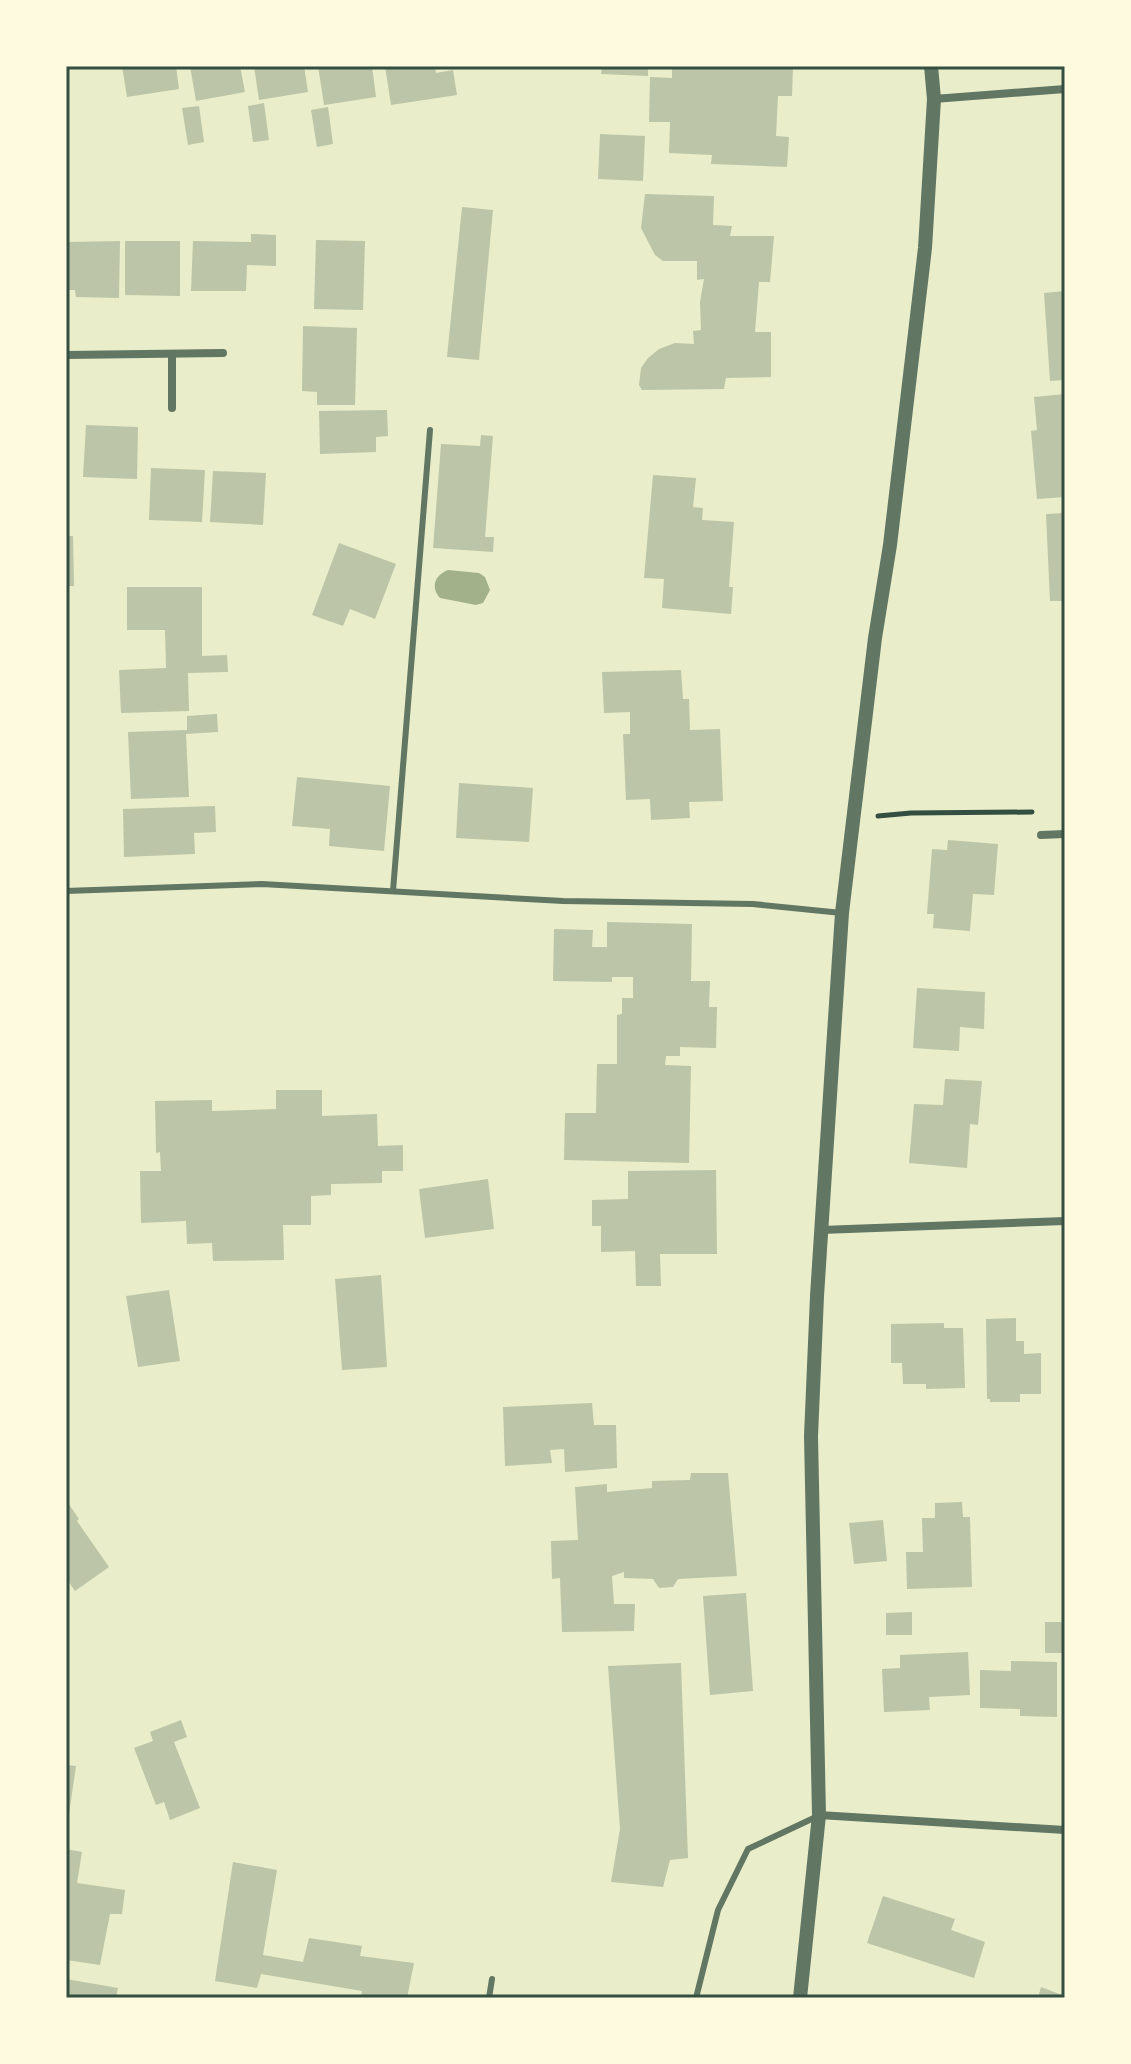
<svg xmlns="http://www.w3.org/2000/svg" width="1131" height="2064" font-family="Jost,sans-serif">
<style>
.water{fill:#a3b18a}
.building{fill:#bcc5a7}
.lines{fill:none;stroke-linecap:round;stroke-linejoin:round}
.path{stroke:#344e41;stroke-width:5}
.service{stroke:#617663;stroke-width:6}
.minor{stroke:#617663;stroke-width:8}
.tertiary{stroke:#617663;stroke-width:14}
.neatline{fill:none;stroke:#344e41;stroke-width:3}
</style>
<rect width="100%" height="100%" fill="#e9edc9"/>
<path class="water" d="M448,570L479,573L485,577L490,590L483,603L476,605L440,598C430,587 435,575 448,570Z"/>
<g class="building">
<polygon points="122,66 176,66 179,89 127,97"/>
<polygon points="190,66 240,66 245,92 196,101"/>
<polygon points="254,66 304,66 308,92 259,100"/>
<polygon points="318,66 372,66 376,97 324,105"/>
<polygon points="385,66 435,66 436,73 453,70 457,95 391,105"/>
<polygon points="602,66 648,66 648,76 601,74"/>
<polygon points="672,66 793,66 792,96 778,96 776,136 789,137 787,167 711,164 712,155 669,153 670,122 649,122 650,77 672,78"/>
<polygon points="264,103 269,140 253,142 248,106"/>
<polygon points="199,106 204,142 188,145 182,108"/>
<polygon points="328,107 333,144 317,147 311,110"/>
<polygon points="600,134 645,136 643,181 598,179"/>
<polygon points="645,194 714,196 713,225 732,226 730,236 774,236 770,282 759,282 755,332 771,332 771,377 726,378 724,389 642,390 639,385 641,368 648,358 659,349 675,343 694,344 693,331 701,330 700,302 704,279 697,280 697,261 663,261 655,255 641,228"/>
<polygon points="462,207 493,210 479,360 447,357"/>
<polygon points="251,234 276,235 276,266 247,265 246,291 191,291 193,241 251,242"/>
<polygon points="316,240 365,241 363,310 314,309"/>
<polygon points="120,241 119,298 76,297 75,290 66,290 66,242"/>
<polygon points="125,241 180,241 180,296 125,295"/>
<polygon points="1065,291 1065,380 1050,381 1044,293"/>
<polygon points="303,326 357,328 355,405 317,405 317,392 302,391"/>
<polygon points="1065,394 1065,497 1037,499 1031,431 1037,430 1034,397"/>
<polygon points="387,410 388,436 376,437 376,452 320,454 319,411"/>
<polygon points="86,425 138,427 137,479 83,477"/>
<polygon points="481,435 493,436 485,537 494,537 493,552 433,548 441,444 480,446"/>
<polygon points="151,468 205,470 202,522 149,520"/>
<polygon points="213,471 266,473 263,525 210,522"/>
<polygon points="653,475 696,478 693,507 703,508 702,520 734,522 729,587 733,587 731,614 662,608 664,579 644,578"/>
<polygon points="1065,513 1065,601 1050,601 1046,514"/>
<polygon points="66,536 73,536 74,586 66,586"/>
<polygon points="339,543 396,564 375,619 350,609 343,626 312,615"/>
<polygon points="127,587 202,587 202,656 227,655 228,672 188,673 189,711 121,713 119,670 166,668 165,630 127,630"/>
<polygon points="681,670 683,699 689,699 690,730 720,729 723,801 689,802 690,818 651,820 650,799 626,800 623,734 630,734 630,712 604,713 602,672"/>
<polygon points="217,714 218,732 186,734 189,797 131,799 128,732 187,730 187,716"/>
<polygon points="297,777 390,786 384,851 329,846 330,829 292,826"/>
<polygon points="459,783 533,788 529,842 456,838"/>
<polygon points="215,806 216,832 194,833 195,854 124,857 123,809"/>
<polygon points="948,840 998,844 994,895 973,894 970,931 933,928 934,914 927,914 932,849 947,850"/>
<polygon points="607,922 692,924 691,981 710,981 709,1007 717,1007 716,1048 680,1047 680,1056 666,1056 665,1065 691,1066 689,1163 564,1160 565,1113 596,1113 597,1064 617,1064 617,1015 622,1014 622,998 633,998 633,977 612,977 612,982 553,981 554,929 593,930 592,947 607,947"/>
<polygon points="917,988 985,992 984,1029 960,1027 959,1051 913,1048"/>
<polygon points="945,1079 982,1081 978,1125 970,1124 967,1168 909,1163 914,1104 943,1105"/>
<polygon points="276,1090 322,1090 322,1116 377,1114 378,1146 403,1145 403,1171 382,1171 382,1183 331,1184 331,1195 311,1196 311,1225 283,1225 284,1260 213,1261 212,1243 187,1244 186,1221 141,1223 140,1171 161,1171 160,1152 156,1153 155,1101 212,1100 212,1111 276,1109"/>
<polygon points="716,1170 717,1254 660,1254 661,1286 636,1286 635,1251 601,1252 601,1226 592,1226 592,1200 628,1199 628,1171"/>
<polygon points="488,1179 494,1229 425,1238 419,1189"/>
<polygon points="381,1275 387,1367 342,1370 335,1279"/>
<polygon points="169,1290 180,1361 138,1367 126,1296"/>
<polygon points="1016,1318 1016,1341 1024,1341 1024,1354 1041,1353 1041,1394 1020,1394 1020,1402 990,1402 990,1399 987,1399 986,1319"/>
<polygon points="944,1323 944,1328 963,1328 965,1388 926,1389 926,1384 903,1384 902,1363 891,1363 891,1324"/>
<polygon points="592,1403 594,1425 616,1425 617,1468 565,1472 564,1449 550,1450 552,1463 505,1466 503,1407"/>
<polygon points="691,1473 728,1473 737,1576 678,1579 673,1587 659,1588 653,1579 624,1578 624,1572 612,1576 614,1604 635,1604 634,1631 562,1632 560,1578 552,1579 551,1541 578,1540 575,1487 607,1484 607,1492 652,1488 652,1481 690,1480"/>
<polygon points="66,1500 79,1519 77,1521 109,1567 75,1591 66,1578"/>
<polygon points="962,1502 963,1517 970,1517 972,1587 907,1589 906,1552 923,1552 922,1518 935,1518 935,1503"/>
<polygon points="883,1520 887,1561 854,1564 849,1523"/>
<polygon points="746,1593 753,1691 710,1695 703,1596"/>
<polygon points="912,1612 912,1635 886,1635 886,1613"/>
<rect x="1045" y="1622" width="20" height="31"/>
<polygon points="968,1652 970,1695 929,1697 930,1710 884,1712 882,1669 900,1668 900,1655"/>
<polygon points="1011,1661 1057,1662 1057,1717 1020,1716 1020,1709 980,1708 980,1670 1011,1671"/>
<polygon points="681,1663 688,1858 670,1860 663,1887 611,1882 620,1829 608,1666"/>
<polygon points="181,1720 187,1737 174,1742 200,1808 170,1820 164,1802 156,1805 134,1748 153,1741 150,1732"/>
<polygon points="66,1765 76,1766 68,1821 66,1821"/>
<polygon points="66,1849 82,1852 77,1883 125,1890 122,1914 110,1914 100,1965 66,1960"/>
<polygon points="233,1862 277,1870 263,1955 303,1962 309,1938 362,1946 360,1956 414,1963 407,1998 361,1998 362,1991 261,1974 257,1988 215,1981"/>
<polygon points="883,1896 955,1919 951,1930 985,1942 974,1978 867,1943"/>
<polygon points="66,1979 118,1988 116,1998 66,1998"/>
<polygon points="1041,1987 1062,1995 1065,1987 1065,1998 1038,1998"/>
</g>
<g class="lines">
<polyline class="path" points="878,816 911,813 1032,812"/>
<g class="service">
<polyline points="66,891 262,884 563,901 753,904 842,913"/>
<polyline points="393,891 430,430"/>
<polyline points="489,1998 492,1979"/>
<polyline points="696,1998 718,1910 748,1849 818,1816"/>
</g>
<g class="minor">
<polyline points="934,99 1065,89"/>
<polyline points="66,355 223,353"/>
<polyline points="172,408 172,354"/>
<polyline points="1041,835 1065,834"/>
<polyline points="821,1230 1065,1221"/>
<polyline points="819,1815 1065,1830"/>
</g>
<polyline class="tertiary" points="800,1998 819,1815 811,1436 817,1296 833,1049 842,913 875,638 890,545 925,248 934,99 931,66"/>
</g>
<rect width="1131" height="2064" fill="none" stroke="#fefae0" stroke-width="136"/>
<rect x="68" y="68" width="995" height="1928" class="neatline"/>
</svg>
